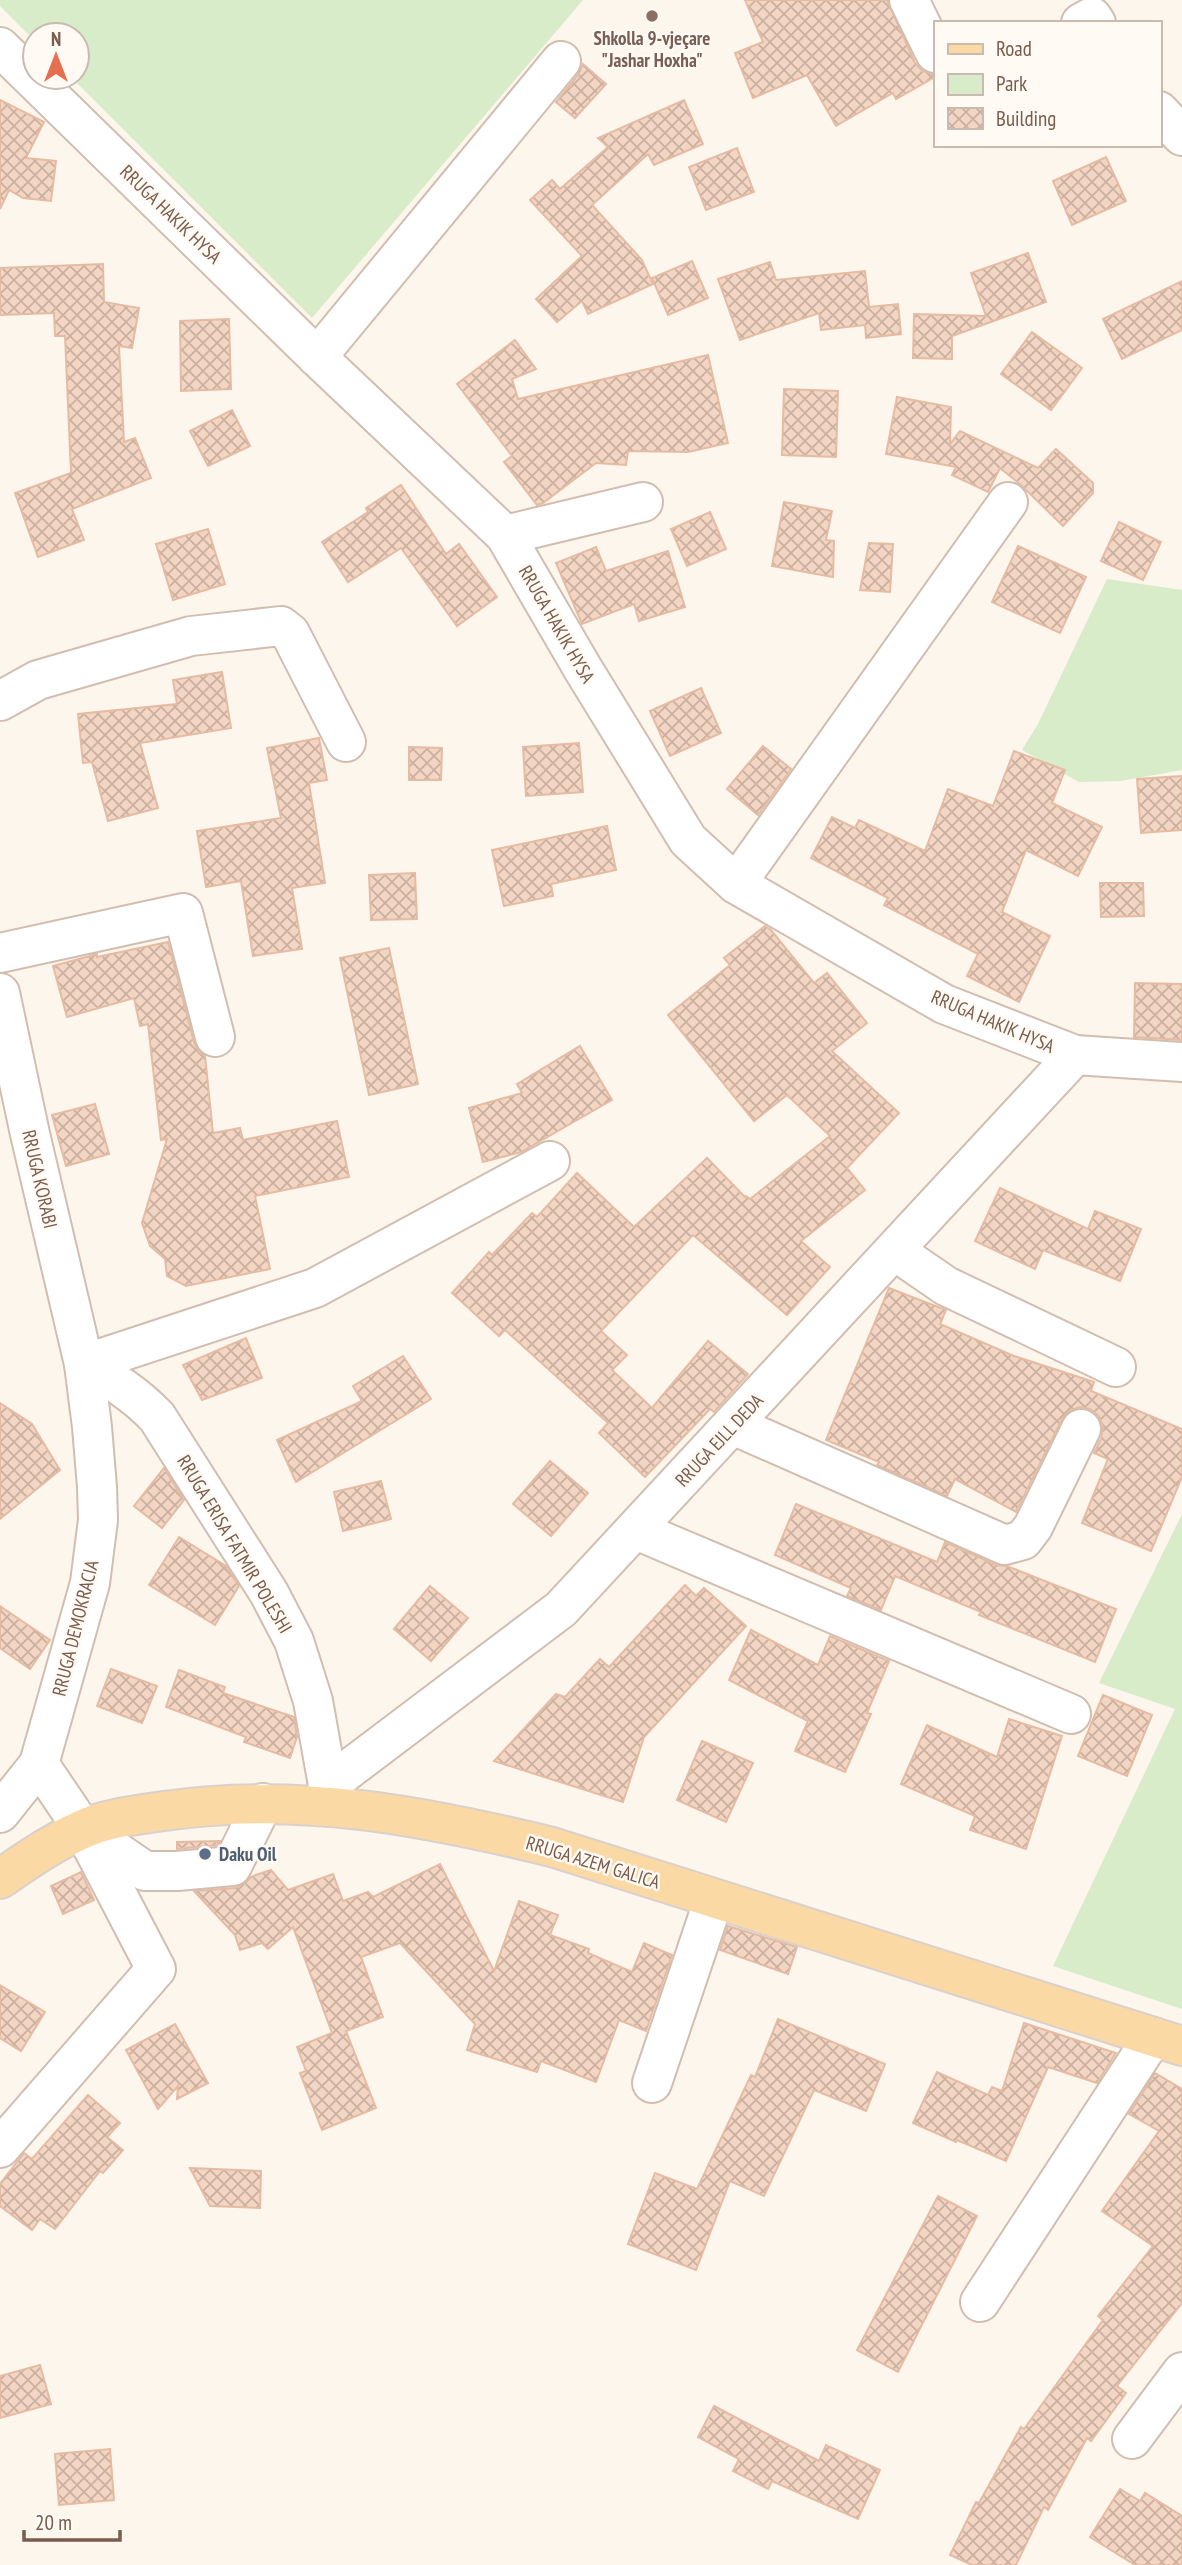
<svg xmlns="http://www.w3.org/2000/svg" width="1182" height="2565" font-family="'PT Sans Narrow',sans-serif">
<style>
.green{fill:#d8ecc9}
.building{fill:url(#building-cross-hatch);stroke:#e6bba3;stroke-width:2}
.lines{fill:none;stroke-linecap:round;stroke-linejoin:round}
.minor-casing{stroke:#d1beb0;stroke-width:42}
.major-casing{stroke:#dad1cd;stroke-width:42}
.minor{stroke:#fff;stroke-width:38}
.major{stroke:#fbd9a5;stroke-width:38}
.education-dot{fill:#8d6e63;stroke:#fffaf3;stroke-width:2.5}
.service-dot{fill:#5c6f8a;stroke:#fffaf3;stroke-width:2.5}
.labels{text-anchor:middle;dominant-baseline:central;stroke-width:5;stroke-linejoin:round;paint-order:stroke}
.education-label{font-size:19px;font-weight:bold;fill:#785e54;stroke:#fffaf3}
.street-label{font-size:19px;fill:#7a5c4d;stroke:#fffaf3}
.service-label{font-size:19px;font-weight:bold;fill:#4e5e75;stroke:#fffaf3;text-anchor:start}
</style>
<defs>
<pattern id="building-cross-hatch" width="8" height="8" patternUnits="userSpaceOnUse" patternTransform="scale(1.75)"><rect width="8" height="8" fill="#f3d5c3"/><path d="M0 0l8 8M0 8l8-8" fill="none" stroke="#cab0a1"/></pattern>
</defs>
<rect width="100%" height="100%" fill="#fdf6ec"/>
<g class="green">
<polygon points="0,0 583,0 312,318 71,77 77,77 77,35 35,35 35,41 0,6"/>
<polygon points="1107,579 1182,590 1182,770 1121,781 1079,782 1022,750 1038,724"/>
<polygon points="1182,1514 1182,2009 1053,1966 1175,1709 1099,1683"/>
</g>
<g class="building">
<polygon points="745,0 887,0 915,63 922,71 935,75 935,77 896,99 893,93 836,126 807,75 753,98 735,53 763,42"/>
<polygon points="583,64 606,84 575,118 556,102 578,75"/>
<polygon points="0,100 44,122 26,158 56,161 51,201 23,198 9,190 0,209"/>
<polygon points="684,100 703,144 654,165 648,154 592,205 642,260 653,284 588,314 582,301 557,322 536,299 582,256 530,200 552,180 560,189 608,147 598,138"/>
<polygon points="737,148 754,192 706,210 689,167"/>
<polygon points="1106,157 1126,201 1072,225 1053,181"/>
<polygon points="1028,253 1046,302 952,336 952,359 913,358 914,314 986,316 971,273"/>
<polygon points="692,261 708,298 668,315 652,278"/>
<polygon points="770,262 776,280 865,271 869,307 898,304 901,334 866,338 865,325 821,330 819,313 740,340 718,279"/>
<polygon points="103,264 104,302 139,308 132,348 119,346 124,442 135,438 151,478 72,509 84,540 38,557 15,493 71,473 65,336 55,336 54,313 0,315 0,268"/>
<polygon points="1182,281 1182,330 1122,359 1103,319"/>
<polygon points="229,319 231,389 181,391 180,321"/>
<polygon points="1032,332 1082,368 1051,410 1001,374"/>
<polygon points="515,340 536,369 512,379 518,399 708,355 728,443 688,452 628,451 626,465 596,463 543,503 537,505 504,462 512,456 457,384"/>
<polygon points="784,389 838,391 836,457 782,455"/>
<polygon points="897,397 951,407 950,444 960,431 1038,468 1056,449 1093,483 1093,493 1063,526 1021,485 1000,468 988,492 952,475 956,467 886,454"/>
<polygon points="232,410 250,446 208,466 190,431"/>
<polygon points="401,485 446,554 459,544 497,597 457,626 401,548 348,582 322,542 368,512 366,508"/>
<polygon points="784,502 832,511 826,540 834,541 833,577 772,566"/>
<polygon points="710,512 726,549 687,566 671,529"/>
<polygon points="1119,522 1161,542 1143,580 1101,561"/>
<polygon points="208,529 225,584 173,600 156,544"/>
<polygon points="869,543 893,544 890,592 860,590"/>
<polygon points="1018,546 1086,577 1060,633 992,602"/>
<polygon points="596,547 606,571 668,551 685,607 639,621 634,604 582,624 556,563"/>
<polygon points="222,672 231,728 140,743 158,808 108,821 92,762 83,763 78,714 177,704 173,680"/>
<polygon points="701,688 721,733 670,756 650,711"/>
<polygon points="319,738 327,780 309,783 325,883 292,888 302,949 253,956 241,881 206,887 197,831 281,818 267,748"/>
<polygon points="579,743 583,792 526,796 523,747"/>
<polygon points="763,746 791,769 758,815 727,789"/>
<polygon points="409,747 442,748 441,780 409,780"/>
<polygon points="1014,751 1065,770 1052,803 1102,827 1078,876 1026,850 1002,912 1050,936 1019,1002 967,976 978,954 884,905 888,898 811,858 832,817 855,828 859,820 925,851 948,789 993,806"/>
<polygon points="1182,776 1182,830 1141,833 1137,779"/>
<polygon points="607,826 616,870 551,884 553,896 504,906 492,850"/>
<polygon points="415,873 417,919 371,920 369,875"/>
<polygon points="1100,883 1143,883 1144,916 1101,917"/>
<polygon points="765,926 771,930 814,983 827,973 867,1023 832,1051 899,1113 847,1168 865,1190 801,1241 830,1267 787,1315 693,1235 601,1331 627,1355 612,1370 652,1408 708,1341 748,1374 714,1412 710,1409 645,1477 599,1433 608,1423 505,1330 499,1336 452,1293 489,1252 492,1255 532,1213 537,1217 577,1173 634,1227 707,1158 745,1197 746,1196 750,1199 830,1136 787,1095 754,1121 668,1015 730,965 724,958"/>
<polygon points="168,942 194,1042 199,1052 205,1056 213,1133 240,1128 243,1140 337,1121 349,1177 255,1196 270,1269 186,1286 167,1276 165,1259 150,1246 142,1223 167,1139 161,1140 148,1024 140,1026 134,998 67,1017 53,966 97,954 97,957"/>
<polygon points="389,948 418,1084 369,1095 340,958"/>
<polygon points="1135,983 1182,984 1182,1040 1134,1037"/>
<polygon points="580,1046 612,1100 521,1152 483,1162 469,1108 522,1093 517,1084"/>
<polygon points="95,1104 109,1154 66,1166 52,1115"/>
<polygon points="1000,1188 1088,1229 1095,1211 1141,1229 1120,1281 1043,1250 1035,1269 975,1241"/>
<polygon points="889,1288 946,1310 940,1324 1014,1356 1094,1382 1091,1391 1182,1429 1182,1477 1151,1551 1082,1523 1108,1459 1094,1453 1101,1439 1103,1427 1099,1416 1090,1409 1080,1407 1069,1411 1062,1419 1016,1512 955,1479 947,1496 877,1465 879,1462 826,1440"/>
<polygon points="246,1338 262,1378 202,1400 183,1365"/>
<polygon points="403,1356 431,1399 296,1482 277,1440 362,1401 353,1386"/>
<polygon points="0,1403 32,1424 60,1470 0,1519"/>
<polygon points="550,1461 588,1493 551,1536 513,1504"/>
<polygon points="164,1468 184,1500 162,1528 134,1506"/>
<polygon points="381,1481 391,1519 343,1531 334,1492"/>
<polygon points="796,1504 937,1562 945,1542 996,1565 1007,1566 1116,1609 1095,1662 979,1615 981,1612 895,1576 881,1610 847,1596 851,1588 775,1555"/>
<polygon points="179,1537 226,1566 239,1586 215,1625 149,1585"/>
<polygon points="685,1585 696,1596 704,1588 746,1626 644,1737 623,1802 494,1761 556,1694 565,1697 600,1659 609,1667"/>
<polygon points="430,1586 468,1618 431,1661 394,1629"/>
<polygon points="0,1606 50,1640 30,1669 0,1648"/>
<polygon points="751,1630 818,1665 830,1636 889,1661 867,1713 871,1714 845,1772 795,1751 808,1721 729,1680"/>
<polygon points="111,1669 157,1686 142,1723 97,1706"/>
<polygon points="179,1670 225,1687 223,1693 294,1717 297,1737 290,1758 244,1742 246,1737 166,1707"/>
<polygon points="1103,1695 1152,1715 1127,1776 1078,1756"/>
<polygon points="1009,1719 1062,1736 1026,1849 970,1830 975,1816 901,1784 927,1725 997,1757"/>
<polygon points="702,1741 753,1763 726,1822 677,1800"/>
<polygon points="220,1841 218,1845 177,1849 177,1842"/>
<polygon points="440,1864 494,1971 519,1901 558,1915 550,1935 589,1949 588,1953 632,1972 644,1943 672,1955 646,2031 619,2020 596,2082 541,2061 537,2072 467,2050 475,2024 400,1943 361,1957 383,2017 346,2031 376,2108 322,2130 300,2073 306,2071 297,2047 332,2033 293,1927 268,1949 262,1943 240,1950 235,1935 194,1891 235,1888 244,1884 250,1877 271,1870 288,1890 333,1874 343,1901 368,1892 373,1897"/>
<polygon points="81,1872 94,1900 63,1914 51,1886"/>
<polygon points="728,1926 797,1947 788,1974 720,1950"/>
<polygon points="0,1985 45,2012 21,2051 0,2038"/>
<polygon points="778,2019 885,2064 866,2111 814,2090 764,2196 730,2181 696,2270 628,2244 655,2173 697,2189 751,2075 755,2077"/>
<polygon points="1024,2023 1116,2053 1097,2083 1048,2067 1006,2161 957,2140 956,2142 913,2123 937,2072 988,2095 992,2087 1002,2091"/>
<polygon points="175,2024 208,2083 177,2099 178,2086 158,2109 126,2050"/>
<polygon points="1155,2073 1182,2089 1182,2303 1117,2386 1126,2393 1091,2441 1087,2438 1048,2510 1044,2507 1016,2565 972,2565 950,2555 976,2502 979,2503 1021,2427 1024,2429 1103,2320 1098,2316 1153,2246 1102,2211 1159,2131 1129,2114"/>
<polygon points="88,2095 120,2123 107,2137 123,2150 103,2173 100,2171 55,2229 40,2219 32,2230 0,2206 0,2184 24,2153 32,2159"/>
<polygon points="190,2168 261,2171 260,2208 210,2206"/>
<polygon points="938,2196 977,2216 898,2372 857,2350"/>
<polygon points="40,2365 51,2404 0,2418 0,2376"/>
<polygon points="714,2406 819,2461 826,2445 880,2470 858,2519 772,2481 768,2489 733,2471 739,2459 698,2437"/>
<polygon points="110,2449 114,2500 59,2505 55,2454"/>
<polygon points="1120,2489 1140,2501 1145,2493 1182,2516 1182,2565 1135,2565 1090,2537"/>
</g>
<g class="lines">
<defs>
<g id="minor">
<polyline points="909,0 935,53"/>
<polyline points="1081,23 1092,17 1096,23"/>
<polyline points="0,47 317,357 505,535 583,669 688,840 736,884 944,1004 1075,1055 1182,1062"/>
<polyline points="1159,111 1182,136"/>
<polyline points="317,357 561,61"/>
<polyline points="505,535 643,502"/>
<polyline points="0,701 38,680 191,636 281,626 290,633 346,742"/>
<polyline points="736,884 1008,502"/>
<polyline points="0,953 183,913 215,1037"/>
<polyline points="0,993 30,1134 84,1364 92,1427 97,1487 98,1520 90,1583 39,1764 83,1829 156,1969 0,2148"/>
<polyline points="895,1251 946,1286 1116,1367"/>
<path d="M84,1364C111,1379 135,1394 157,1417L269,1593L294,1641L313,1701L328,1785L327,1805"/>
<polyline points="84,1364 315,1288 550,1161"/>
<polyline points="733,1425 1005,1545 1023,1540 1033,1527 1081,1429"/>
<polyline points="636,1530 1071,1714"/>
<polyline points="328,1785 561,1609 1075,1055"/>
<polyline points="0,1813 39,1764"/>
<polyline points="88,1832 145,1871 177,1871 232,1866 263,1803"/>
<polyline points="652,2083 714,1899"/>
<polyline points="980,2302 1153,2037"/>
<polyline points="1132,2439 1182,2372"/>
</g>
<path id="major" d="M0,1879C26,1861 52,1843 81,1830C107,1818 136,1815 164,1811C299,1792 421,1815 552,1847L1182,2046"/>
</defs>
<use href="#minor" class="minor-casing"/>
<use href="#major" class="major-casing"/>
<use href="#minor" class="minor"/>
<use href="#major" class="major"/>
</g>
<circle class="education-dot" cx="652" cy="16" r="7"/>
<circle class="service-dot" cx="205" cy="1854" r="7"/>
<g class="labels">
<g class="education-label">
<text x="652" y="38">Shkolla 9-vjeçare<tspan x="652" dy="22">"Jashar Hoxha"</tspan></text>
</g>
<g class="street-label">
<text transform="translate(171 214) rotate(44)">RRUGA HAKIK HYSA</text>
<text transform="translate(557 624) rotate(60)">RRUGA HAKIK HYSA</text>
<text transform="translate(993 1021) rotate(23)">RRUGA HAKIK HYSA</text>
<text transform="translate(40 1179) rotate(77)">RRUGA KORABI</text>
<text transform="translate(719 1440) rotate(-47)">RRUGA EJLL DEDA</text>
<text transform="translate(235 1544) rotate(59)">RRUGA ERISA FATMIR POLESHI</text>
<text transform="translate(75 1628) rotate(-76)">RRUGA DEMOKRACIA</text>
<text transform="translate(593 1862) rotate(17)">RRUGA AZEM GALICA</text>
</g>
<g class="service-label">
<text x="219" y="1854">Daku Oil</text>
</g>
</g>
<rect x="934" y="21" width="228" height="126" fill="#fffaf3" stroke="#cabbb1" stroke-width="2"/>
<rect x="948" y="44" width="35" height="10" fill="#fbd9a5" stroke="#cabbb1" stroke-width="2"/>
<text x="996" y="56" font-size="21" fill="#7a5c4d">Road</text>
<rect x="948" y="74" width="35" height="21" fill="#d8ecc9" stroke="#cabbb1" stroke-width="2"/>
<text x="996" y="91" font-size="21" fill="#7a5c4d">Park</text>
<rect x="948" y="108" width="35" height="21" fill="url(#building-cross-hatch)" stroke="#cabbb1" stroke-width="2"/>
<text x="996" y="126" font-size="21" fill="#7a5c4d">Building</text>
<g transform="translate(56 56)"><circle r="33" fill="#fffaf3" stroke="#cabbb1" stroke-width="2"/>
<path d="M0-5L12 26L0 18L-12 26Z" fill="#e76f51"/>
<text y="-10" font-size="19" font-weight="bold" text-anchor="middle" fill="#7a5c4d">N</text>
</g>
<path d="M24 2530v10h96v-10" fill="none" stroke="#7a5c4d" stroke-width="3.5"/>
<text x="35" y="2530" font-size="21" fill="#7a5c4d" stroke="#fffaf3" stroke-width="5" paint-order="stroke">20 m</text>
</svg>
